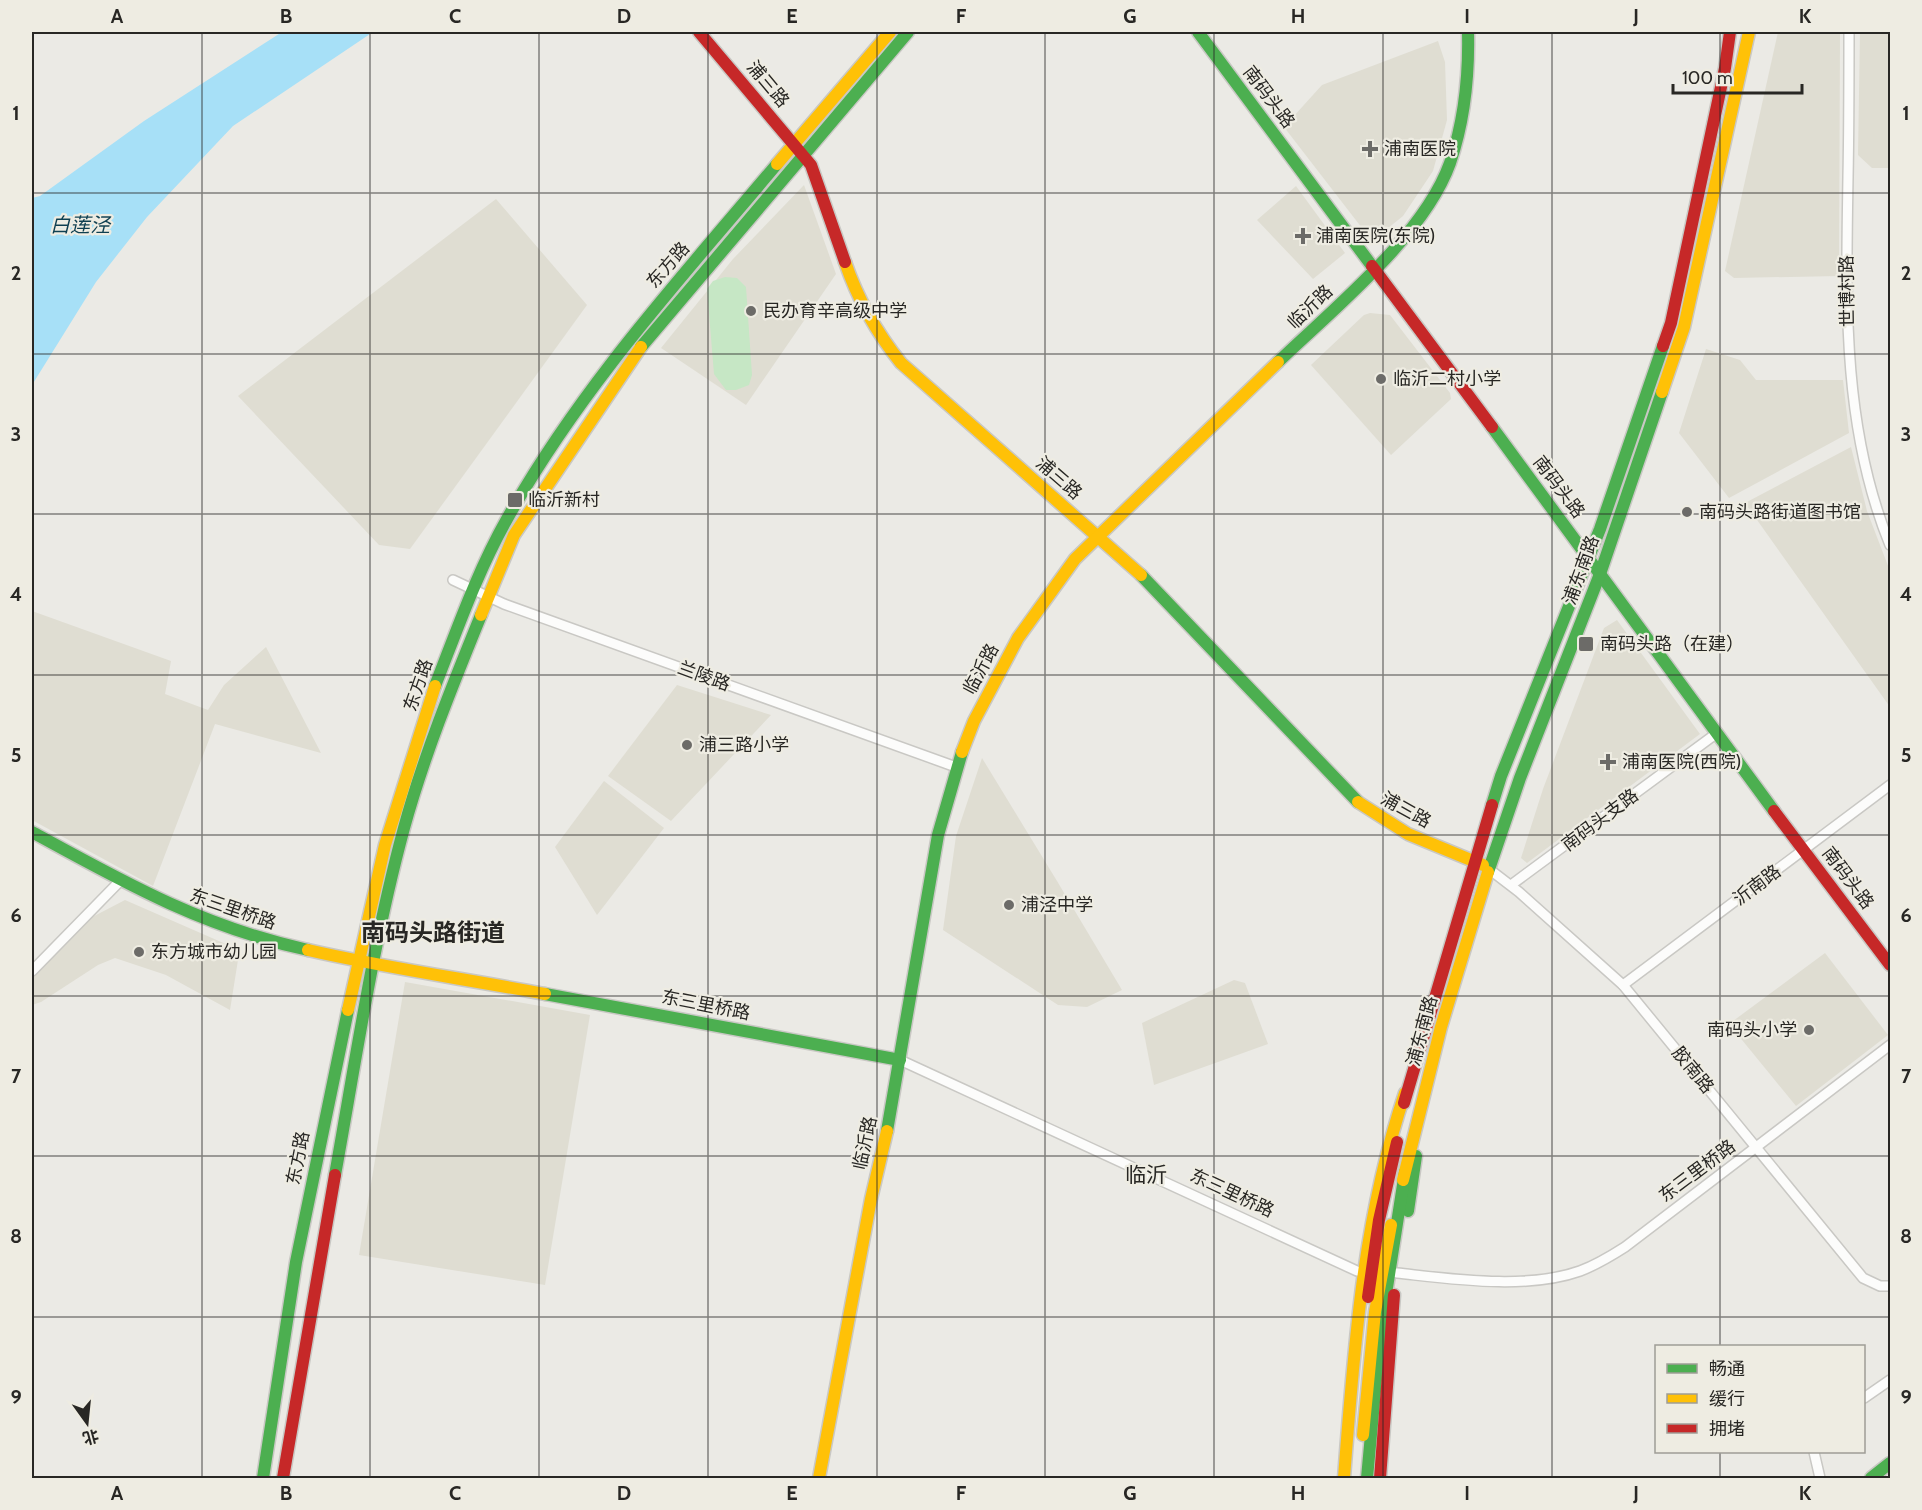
<svg xmlns="http://www.w3.org/2000/svg" width="1922" height="1510" font-family="Cabin,'Noto Sans SC',sans-serif">
<style>
.built{fill:#dfddd2}
.green{fill:#c6e7c5}
.water{fill:#a7e0f7}
.lines{fill:none;stroke-linecap:round;stroke-linejoin:round}
.street-casing{stroke:#c9c8c4;stroke-width:12}
.fast-casing{stroke:#c9c8c4;stroke-width:15}
.slow-casing{stroke:#c9c8c4;stroke-width:15}
.jam-casing{stroke:#c9c8c4;stroke-width:15}
.street{stroke:#fcfcfb;stroke-width:9}
.fast{stroke:#4caf50;stroke-width:12}
.slow{stroke:#ffc107;stroke-width:12}
.jam{stroke:#c62828;stroke-width:12}
.grid{fill:none;stroke:#282724;stroke-width:1.5;stroke-opacity:0.55}
.poi-dot{fill:#6c6b68;stroke:#eeece2;stroke-width:2}
.labels{text-anchor:middle;dominant-baseline:central;stroke-width:4.5;stroke-linejoin:round;paint-order:stroke}
.street-label{font-size:18px;fill:#282724;stroke:#eeece2}
.poi-label{font-size:18px;fill:#282724;stroke:#eeece2;text-anchor:start}
.water-label{font-size:20px;font-style:italic;fill:#0e3f51;stroke:#eeece2}
.quarter-label{font-size:21px;fill:#282724;stroke:#eeece2}
.district-label{font-size:24px;font-weight:bold;fill:#282724;stroke:#eeece2}
.neatline{fill:none;stroke:#282724;stroke-width:2}
.grid-label{font-size:20px;text-anchor:middle;font-weight:bold;fill:#282724}
</style>
<rect width="100%" height="100%" fill="#ebeae5"/>
<g class="built">
<polygon points="1778,32 1840,32 1839,276 1734,278 1725,271"/>
<polygon points="1860,32 1890,32 1890,168 1872,168 1858,155"/>
<polygon points="1438,41 1445,62 1447,120 1433,171 1403,216 1372,241 1284,127 1322,85"/>
<polygon points="804,185 836,274 746,405 661,348 733,259"/>
<polygon points="1296,186 1345,253 1313,279 1257,220"/>
<polygon points="496,199 587,305 410,549 379,545 238,396"/>
<polygon points="1370,313 1390,315 1450,393 1451,399 1391,455 1311,365 1364,315"/>
<polygon points="1706,349 1740,360 1756,380 1843,380 1849,433 1729,498 1679,433"/>
<polygon points="1851,447 1867,511 1890,571 1890,707 1745,503"/>
<polygon points="32,611 171,661 165,694 208,710 224,685 266,647 321,753 215,724 153,886 32,820"/>
<polygon points="1617,620 1700,734 1527,863 1521,858 1543,789 1604,628"/>
<polygon points="677,685 771,715 671,821 608,776"/>
<polygon points="982,758 1057,881 1122,990 1087,1007 1058,1005 943,930 956,836"/>
<polygon points="604,781 664,828 597,915 555,847"/>
<polygon points="125,900 228,945 238,960 230,1010 166,975 115,958 98,965 41,1002 32,1005 32,965 77,925"/>
<polygon points="1825,953 1888,1035 1796,1106 1729,1024"/>
<polygon points="1234,980 1245,983 1268,1044 1154,1085 1142,1023"/>
<polygon points="405,982 590,1015 545,1285 359,1255"/>
</g>
<polygon class="green" points="725,277 737,278 746,287 752,375 749,385 736,390 726,390 714,374 707,289 713,281"/>
<polygon class="water" points="282,32 373,32 233,126 147,217 96,282 32,385 32,198 40,196 144,121"/>
<g class="lines">
<defs>
<g id="street">
<path d="M1849,32C1849,80 1849,129 1848,177C1846,302 1842,428 1890,545"/>
<polyline points="453,580 504,604 956,767"/>
<polyline points="1489,869 1519,892 1623,985 1863,1278 1880,1286 1890,1286"/>
<polyline points="1511,885 1717,733"/>
<polyline points="32,971 120,881"/>
<polyline points="1623,985 1890,785"/>
<polyline points="900,1060 1357,1271"/>
<path d="M1397,1273C1453,1279 1526,1290 1580,1271C1596,1265 1611,1256 1625,1247L1890,1045"/>
<polyline points="1864,1398 1890,1380"/>
<polyline points="1814,1452 1820,1478"/>
</g>
<g id="fast">
<polyline points="1198,32 1372,266"/>
<polyline points="641,347 908,32"/>
<path d="M1278,362C1333,309 1424,236 1450,163C1464,122 1469,74 1468,32"/>
<polyline points="1492,427 1774,811"/>
<polyline points="1141,575 1358,802"/>
<path d="M435,686C457,630 477,572 507,519C580,388 681,278 777,164"/>
<polyline points="1492,805 1501,776 1600,529 1663,346"/>
<path d="M32,832C125,883 203,927 308,950"/>
<polyline points="1488,872 1520,778 1600,574 1662,392"/>
<polyline points="545,994 900,1060"/>
<polyline points="887,1131 938,835 962,752"/>
<path d="M335,1175C356,1059 373,942 404,828C424,755 453,684 481,615"/>
<polyline points="1408,1211 1416,1156"/>
<polyline points="263,1478 296,1262 348,1010"/>
<polyline points="1367,1478 1381,1326 1405,1172"/>
<polyline points="1871,1478 1890,1463"/>
</g>
<g id="slow">
<polyline points="777,164 890,32"/>
<path d="M845,262C858,300 876,332 901,363L1141,575"/>
<polyline points="1662,392 1684,327 1749,32"/>
<polyline points="481,615 514,535 641,347"/>
<polyline points="962,752 974,721 1018,638 1075,559 1278,362"/>
<polyline points="1358,802 1408,834 1483,865"/>
<path d="M308,950C386,968 466,979 545,994"/>
<polyline points="348,1010 385,845 435,686"/>
<polyline points="1403,1180 1441,1027 1488,872"/>
<polyline points="1363,1435 1375,1312 1391,1225"/>
<polyline points="819,1478 871,1199 887,1131"/>
<path d="M1344,1478C1354,1347 1363,1218 1405,1093"/>
</g>
<g id="jam">
<polyline points="699,32 811,165 845,262"/>
<polyline points="1372,266 1492,427"/>
<polyline points="1663,346 1671,323 1725,68 1730,32"/>
<polyline points="1774,811 1890,965"/>
<polyline points="1404,1103 1492,805"/>
<polyline points="1368,1297 1379,1220 1397,1142"/>
<polyline points="283,1478 335,1175"/>
<polyline points="1380,1478 1394,1295"/>
</g>
</defs>
<use href="#street" class="street-casing"/>
<use href="#fast" class="fast-casing"/>
<use href="#slow" class="slow-casing"/>
<use href="#jam" class="jam-casing"/>
<use href="#street" class="street"/>
<use href="#fast" class="fast"/>
<use href="#slow" class="slow"/>
<use href="#jam" class="jam"/>
</g>
<path class="grid" d="M202,32V1478M370,32V1478M539,32V1478M708,32V1478M877,32V1478M1045,32V1478M1214,32V1478M1383,32V1478M1552,32V1478M1720,32V1346M32,193H1890M32,354H1890M32,514H1890M32,675H1890M32,835H1890M32,996H1890M32,1156H1890M32,1317H1890M1720,1452V1478"/>
<g class="poi-dot">
<path d="M1367 140h6v6h6v6h-6v6h-6v-6h-6v-6h6z"/>
<path d="M1300 227h6v6h6v6h-6v6h-6v-6h-6v-6h6z"/>
<circle cx="751" cy="311" r="6"/>
<circle cx="1381" cy="379" r="6"/>
<rect x="507" y="492" width="16" height="16" rx="3"/>
<circle cx="1687" cy="512" r="6"/>
<rect x="1578" y="636" width="16" height="16" rx="3"/>
<circle cx="687" cy="745" r="6"/>
<path d="M1605 753h6v6h6v6h-6v6h-6v-6h-6v-6h6z"/>
<circle cx="1009" cy="905" r="6"/>
<circle cx="139" cy="952" r="6"/>
<circle cx="1809" cy="1030" r="6"/>
</g>
<g class="labels">
<g class="street-label">
<text transform="translate(768 84) rotate(50)">浦三路</text>
<text transform="translate(1269 97) rotate(53)">南码头路</text>
<text transform="translate(668 265) rotate(-49)">东方路</text>
<text transform="translate(1847 291) rotate(-91)">世博村路</text>
<text transform="translate(1310 307) rotate(-44)">临沂路</text>
<text transform="translate(1059 478) rotate(41)">浦三路</text>
<text transform="translate(1559 487) rotate(53)">南码头路</text>
<text transform="translate(1581 570) rotate(-70)">浦东南路</text>
<text transform="translate(981 669) rotate(-62)">临沂路</text>
<text transform="translate(704 676) rotate(20)">兰陵路</text>
<text transform="translate(418 685) rotate(-71)">东方路</text>
<text transform="translate(1406 810) rotate(29)">浦三路</text>
<text transform="translate(1600 820) rotate(-37)">南码头支路</text>
<text transform="translate(1848 878) rotate(53)">南码头路</text>
<text transform="translate(1757 885) rotate(-37)">沂南路</text>
<text transform="translate(233 909) rotate(19)">东三里桥路</text>
<text transform="translate(706 1005) rotate(11)">东三里桥路</text>
<text transform="translate(1422 1031) rotate(-75)">浦东南路</text>
<text transform="translate(1693 1070) rotate(51)">胶南路</text>
<text transform="translate(865 1143) rotate(-78)">临沂路</text>
<text transform="translate(298 1158) rotate(-79)">东方路</text>
<text transform="translate(1697 1171) rotate(-37)">东三里桥路</text>
<text transform="translate(1232 1193) rotate(25)">东三里桥路</text>
</g>
<g class="poi-label">
<text x="1384" y="149">浦南医院</text>
<text x="1316" y="236">浦南医院(东院)</text>
<text x="763" y="311">民办育辛高级中学</text>
<text x="1393" y="379">临沂二村小学</text>
<text x="528" y="500">临沂新村</text>
<text x="1699" y="512">南码头路街道图书馆</text>
<text x="1600" y="644">南码头路（在建）</text>
<text x="699" y="745">浦三路小学</text>
<text x="1622" y="762">浦南医院(西院)</text>
<text x="1021" y="905">浦泾中学</text>
<text x="151" y="952">东方城市幼儿园</text>
<text x="1797" y="1030" text-anchor="end">南码头小学</text>
</g>
<g class="water-label">
<text x="80" y="225">白莲泾</text>
</g>
<g class="quarter-label">
<text x="1146" y="1174">临沂</text>
</g>
<g class="district-label">
<text x="433" y="932">南码头路街道</text>
</g>
</g>
<rect width="1922" height="1510" fill="none" stroke="#eeece2" stroke-width="66"/>
<rect x="1655" y="1345" width="210" height="108" fill="#eeece2" stroke="#9f9d96" stroke-width="1.5"/>
<rect x="1667" y="1364" width="30" height="9" fill="#4caf50" stroke="#9f9d96" stroke-width="1.5"/>
<text x="1709" y="1375" font-size="18" fill="#282724">畅通</text>
<rect x="1667" y="1394" width="30" height="9" fill="#ffc107" stroke="#9f9d96" stroke-width="1.5"/>
<text x="1709" y="1405" font-size="18" fill="#282724">缓行</text>
<rect x="1667" y="1424" width="30" height="9" fill="#c62828" stroke="#9f9d96" stroke-width="1.5"/>
<text x="1709" y="1435" font-size="18" fill="#282724">拥堵</text>
<g transform="translate(87 1423) rotate(165)" stroke="#eeece2" stroke-width="4.5" paint-order="stroke">
<path d="M0-4.5L10 22L0 15L-10 22Z" fill="#282724"/>
<text y="-9" font-size="16" font-weight="bold" text-anchor="middle" fill="#282724">北</text>
</g>
<path d="M1673 84v9h129v-9" fill="none" stroke="#282724" stroke-width="3"/>
<text x="1682" y="84" font-size="18" fill="#282724" stroke="#eeece2" stroke-width="4.5" paint-order="stroke">100 m</text>
<rect x="33" y="33" width="1856" height="1444" class="neatline"/>
<g class="grid-label">
<text x="117" y="23">A</text>
<text x="286" y="23">B</text>
<text x="455" y="23">C</text>
<text x="624" y="23">D</text>
<text x="792" y="23">E</text>
<text x="961" y="23">F</text>
<text x="1130" y="23">G</text>
<text x="1298" y="23">H</text>
<text x="1467" y="23">I</text>
<text x="1636" y="23">J</text>
<text x="1805" y="23">K</text>
<text x="16" y="120">1</text>
<text x="1906" y="120">1</text>
<text x="16" y="280">2</text>
<text x="1906" y="280">2</text>
<text x="16" y="441">3</text>
<text x="1906" y="441">3</text>
<text x="16" y="601">4</text>
<text x="1906" y="601">4</text>
<text x="16" y="762">5</text>
<text x="1906" y="762">5</text>
<text x="16" y="922">6</text>
<text x="1906" y="922">6</text>
<text x="16" y="1083">7</text>
<text x="1906" y="1083">7</text>
<text x="16" y="1243">8</text>
<text x="1906" y="1243">8</text>
<text x="16" y="1404">9</text>
<text x="1906" y="1404">9</text>
<text x="117" y="1500">A</text>
<text x="286" y="1500">B</text>
<text x="455" y="1500">C</text>
<text x="624" y="1500">D</text>
<text x="792" y="1500">E</text>
<text x="961" y="1500">F</text>
<text x="1130" y="1500">G</text>
<text x="1298" y="1500">H</text>
<text x="1467" y="1500">I</text>
<text x="1636" y="1500">J</text>
<text x="1805" y="1500">K</text>
</g>
</svg>
